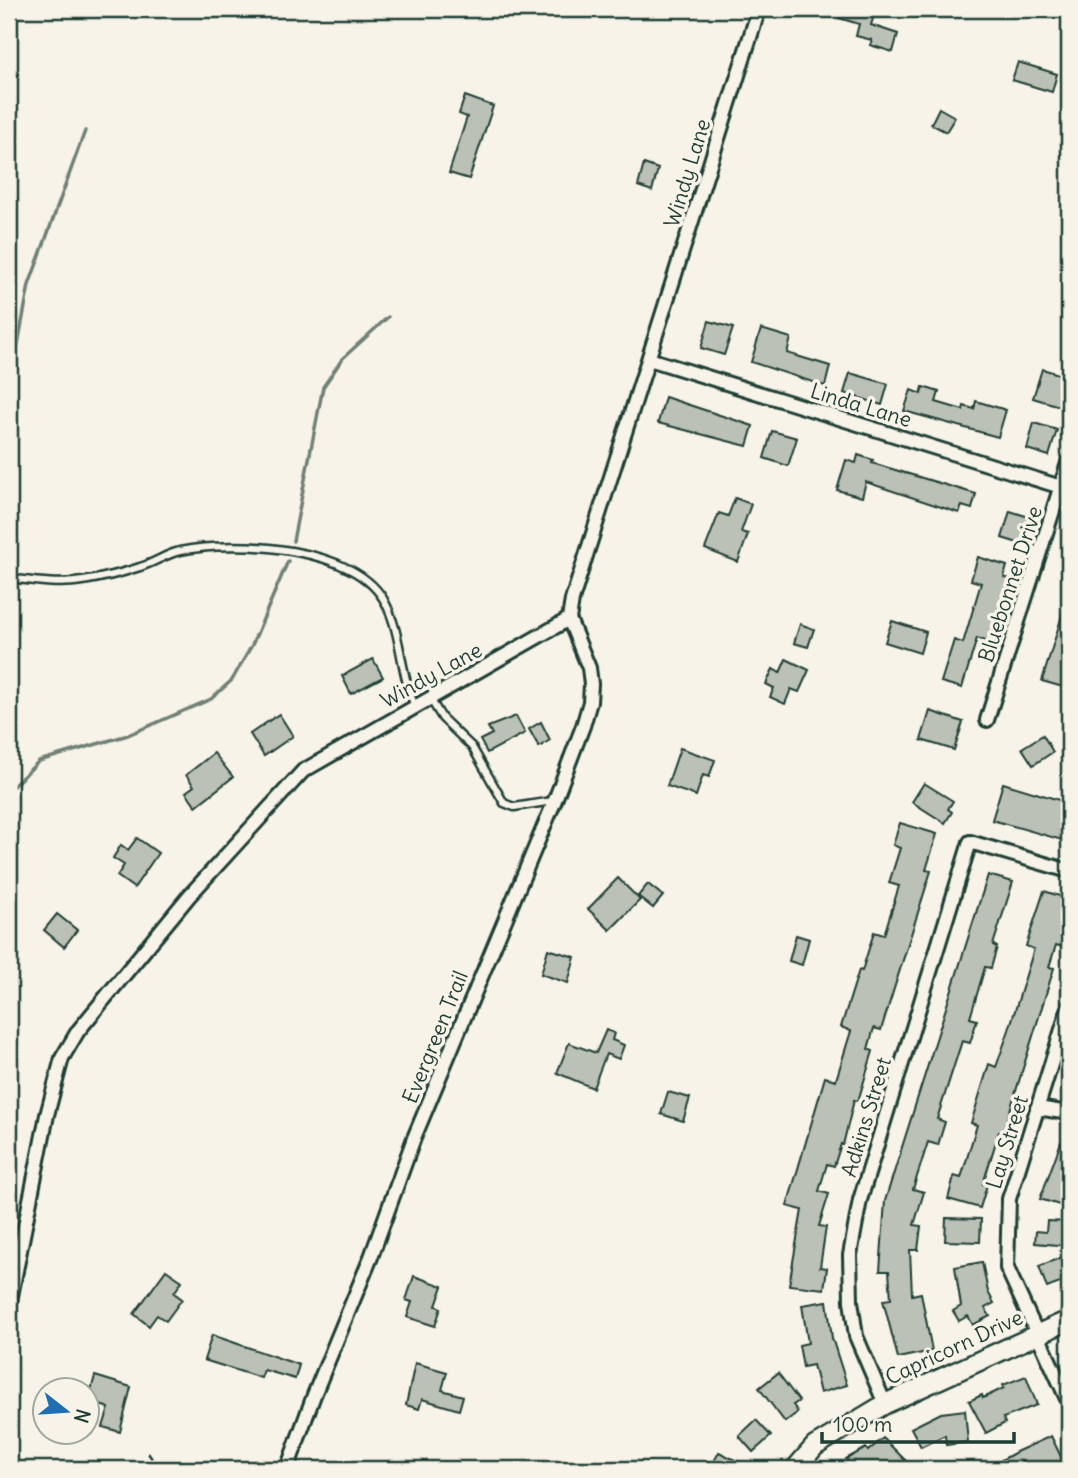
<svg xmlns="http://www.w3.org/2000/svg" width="1078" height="1478" font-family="Delius,sans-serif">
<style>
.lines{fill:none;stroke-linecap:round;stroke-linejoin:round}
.stream{stroke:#6f8077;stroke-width:3.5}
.building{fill:#bbc1b6;stroke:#1f3d34;stroke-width:2}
.lane-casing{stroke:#1f3d34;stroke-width:11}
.street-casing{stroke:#1f3d34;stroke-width:18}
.secondary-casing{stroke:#1f3d34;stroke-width:23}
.path{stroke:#1f3d34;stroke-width:2.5;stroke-dasharray:7 5;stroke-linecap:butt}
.lane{stroke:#f7f3e8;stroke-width:6}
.street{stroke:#f7f3e8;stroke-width:12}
.secondary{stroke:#f7f3e8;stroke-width:18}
.labels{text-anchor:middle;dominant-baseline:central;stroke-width:7;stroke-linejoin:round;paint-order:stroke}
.street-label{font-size:21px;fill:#1f3d34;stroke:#f7f3e8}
</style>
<rect width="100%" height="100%" fill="#f7f3e8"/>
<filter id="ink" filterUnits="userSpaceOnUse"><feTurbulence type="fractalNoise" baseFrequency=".0143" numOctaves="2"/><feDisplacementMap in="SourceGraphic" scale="14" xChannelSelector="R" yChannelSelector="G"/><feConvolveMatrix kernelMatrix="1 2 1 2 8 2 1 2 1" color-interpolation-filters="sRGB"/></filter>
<g filter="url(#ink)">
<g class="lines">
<g class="stream">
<polyline points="9,364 18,344 29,285 85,131"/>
<polyline points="293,541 323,387 343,358 388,317"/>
<polyline points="9,790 39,761 128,735 211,699 232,680 252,645 288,561"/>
</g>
</g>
<g class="building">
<polygon points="842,9 876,9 871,25 898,34 893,52 870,45 872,40 856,36 859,24 839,18"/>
<polygon points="1018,62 1057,74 1052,92 1012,80"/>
<polygon points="465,96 493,106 469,179 449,173 467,117 459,114"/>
<polygon points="939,108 955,117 946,132 931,124"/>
<polygon points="644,164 658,169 652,191 638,186"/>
<polygon points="709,321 733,328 724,355 701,348"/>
<polygon points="761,329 791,338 787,353 830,366 825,386 751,362"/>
<polygon points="1042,369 1069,377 1066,408 1033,398"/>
<polygon points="850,373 888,384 882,405 844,393"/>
<polygon points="923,387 939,392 936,402 963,410 964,406 974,409 976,401 1006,410 998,437 904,411 911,390 921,394"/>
<polygon points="665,397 753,426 747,446 658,423"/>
<polygon points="1034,423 1057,430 1049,456 1027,449"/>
<polygon points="772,431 797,438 788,466 764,458"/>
<polygon points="858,455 873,460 872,463 976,494 972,509 962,506 959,513 866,482 862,497 837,490 846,460 856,463"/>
<polygon points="735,498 751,504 741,532 748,534 738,562 705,549 719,513 728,516"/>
<polygon points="1010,511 1029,517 1021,544 1002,538"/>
<polygon points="978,557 1007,566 1004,577 1012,580 991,643 977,638 962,688 941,682 954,640 963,643 981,583 971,580"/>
<polygon points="1067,599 1069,599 1069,666 1063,687 1042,681"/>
<polygon points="892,621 926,632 920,653 885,642"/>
<polygon points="800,624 814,629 808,647 794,643"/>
<polygon points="373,659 383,677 351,694 342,676"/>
<polygon points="786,659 809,670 799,692 791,689 785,704 770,697 774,688 766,684 773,669 780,673"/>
<polygon points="930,711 963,722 954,750 921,740"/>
<polygon points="279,714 293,736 264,756 250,734"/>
<polygon points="516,716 525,733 487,753 480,740 492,734 488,727"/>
<polygon points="541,722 550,740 539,747 529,729"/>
<polygon points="1043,735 1053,752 1033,765 1022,748"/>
<polygon points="680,748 715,760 709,777 703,775 696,796 667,786"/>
<polygon points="214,753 233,777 196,806 186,792 194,786 186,775"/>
<polygon points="924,783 953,801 948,809 952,812 945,823 912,802"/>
<polygon points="1003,783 1069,803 1069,842 992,820"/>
<polygon points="900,823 937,834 926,870 931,871 881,1030 874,1028 868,1049 873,1051 858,1101 854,1100 843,1145 841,1144 834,1166 827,1164 819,1191 829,1194 819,1226 826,1227 820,1267 827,1268 824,1289 789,1285 802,1210 787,1206 825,1077 836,1080 851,1031 841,1027 859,970 862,971 874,932 884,935 899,886 889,883 900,848 893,845"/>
<polygon points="137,838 158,853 134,888 117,876 124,865 113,858 121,845 128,850"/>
<polygon points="988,875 1013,882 993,945 997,947 991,968 985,967 970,1018 977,1020 970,1043 962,1041 937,1119 945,1122 938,1145 928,1142 913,1189 924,1192 914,1225 921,1226 918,1250 910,1250 912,1295 921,1293 932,1351 898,1358 883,1300 891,1299 889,1271 880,1271 885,1201"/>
<polygon points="618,878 640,900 610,930 588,909"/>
<polygon points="648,884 663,896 653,908 638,896"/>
<polygon points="1044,891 1069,899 1069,927 1063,947 1056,945 1049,967 1054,968 1003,1133 999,1132 983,1184 987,1185 980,1208 948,1199 954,1176 961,1178 977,1125 971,1123 989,1064 996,1067 1009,1030 1034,949 1026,946"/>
<polygon points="57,914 77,930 64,947 44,930"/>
<polygon points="796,935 809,939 802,965 789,961"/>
<polygon points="548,949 575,957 568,983 541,974"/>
<polygon points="606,1030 614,1033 612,1040 624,1045 619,1059 606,1054 593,1088 557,1073 569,1043 596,1053"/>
<polygon points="668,1092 690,1098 683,1121 661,1114"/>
<polygon points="1061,1142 1069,1145 1069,1208 1040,1199"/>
<polygon points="946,1218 981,1219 980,1242 945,1241"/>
<polygon points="1047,1221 1069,1222 1069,1246 1035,1243 1036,1231 1046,1232"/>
<polygon points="1060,1258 1068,1280 1047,1288 1039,1266"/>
<polygon points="982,1262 988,1292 994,1303 985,1308 990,1316 973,1325 968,1316 959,1321 953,1311 961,1306 955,1267"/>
<polygon points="166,1270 182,1281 174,1293 182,1299 166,1321 157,1315 149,1326 134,1314"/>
<polygon points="414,1276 443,1286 436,1306 441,1308 435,1326 407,1317 412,1302 406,1300"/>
<polygon points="827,1301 832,1338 847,1385 820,1393 813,1365 803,1367 799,1345 808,1343 802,1305"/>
<polygon points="212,1335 299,1365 295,1379 264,1370 261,1378 204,1360"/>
<polygon points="415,1363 447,1372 442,1390 463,1396 459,1410 422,1399 419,1409 406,1405"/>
<polygon points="778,1373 799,1401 793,1405 798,1412 785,1422 759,1388"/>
<polygon points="95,1376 131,1387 120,1432 103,1427 109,1408 88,1401"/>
<polygon points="1026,1376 1037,1405 1003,1418 1005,1423 986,1433 969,1401 982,1395 983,1398 1004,1388 1003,1385"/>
<polygon points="965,1410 968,1442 946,1445 945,1435 921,1447 911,1428 941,1413"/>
<polygon points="756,1420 771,1436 753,1452 739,1436"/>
<polygon points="1051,1436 1067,1469 985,1469 1018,1451"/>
<polygon points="883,1438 914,1469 851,1469 846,1459 866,1448 868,1451"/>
<polygon points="719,1452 753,1469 710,1469"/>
</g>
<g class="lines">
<defs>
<g id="lane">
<path d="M9,578C34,581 58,585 83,581C102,578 122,573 140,567C154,563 166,554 180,551C234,540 358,545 386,604C402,636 400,674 415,706"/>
<polyline points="431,700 442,718 472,747 504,803 514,807 553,801"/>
</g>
<g id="street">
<polyline points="649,359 1061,487"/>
<polyline points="987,720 1069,460"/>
<polyline points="1069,1007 1009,1199 1007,1268 1069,1403"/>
<polyline points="1037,1108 1069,1113"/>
<polyline points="9,1306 47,1115 62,1058 78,1031 189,896 303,771 569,619 572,600 759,9"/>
<polyline points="885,1404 856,1336 851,1301 850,1255 860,1200 970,842 1069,871"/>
<polyline points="287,1469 314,1395 371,1257 414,1138 555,800 583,726 590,702 591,684 589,668 569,619"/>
</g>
<polyline id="secondary" points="795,1469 815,1446 885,1404 1069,1320"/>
</defs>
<use href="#lane" class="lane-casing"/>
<use href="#street" class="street-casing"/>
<use href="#secondary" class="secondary-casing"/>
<polyline class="path" points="148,1453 159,1469"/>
<use href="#lane" class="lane"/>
<use href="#street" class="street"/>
<use href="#secondary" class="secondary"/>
</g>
</g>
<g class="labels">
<g class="street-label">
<text transform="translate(687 173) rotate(-73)">Windy Lane</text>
<text transform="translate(861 405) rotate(17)">Linda Lane</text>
<text transform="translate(1010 584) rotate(-72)">Bluebonnet Drive</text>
<text transform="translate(431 675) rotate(-29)">Windy Lane</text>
<text transform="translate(435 1037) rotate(-68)">Evergreen Trail</text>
<text transform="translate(866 1117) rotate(-73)">Adkins Street</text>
<text transform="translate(1007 1142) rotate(-73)">Lay Street</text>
<text transform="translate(954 1347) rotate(-25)">Capricorn Drive</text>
</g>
</g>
<rect width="1078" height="1478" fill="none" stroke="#f7f3e8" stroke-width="35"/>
<rect x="18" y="18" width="1043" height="1443" fill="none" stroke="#1f3d34" stroke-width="2.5" filter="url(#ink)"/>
<g transform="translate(66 1411) rotate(107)"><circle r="33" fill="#f7f3e8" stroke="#a1aaa0" stroke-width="2"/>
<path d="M0-5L12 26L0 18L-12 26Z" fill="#1f6fb2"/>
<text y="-10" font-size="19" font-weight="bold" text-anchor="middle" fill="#1f3d34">N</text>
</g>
<path d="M822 1432v10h192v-10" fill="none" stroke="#1f3d34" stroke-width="3.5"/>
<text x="833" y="1432" font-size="21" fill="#1f3d34" stroke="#f7f3e8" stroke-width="5" paint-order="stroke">100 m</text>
</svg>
